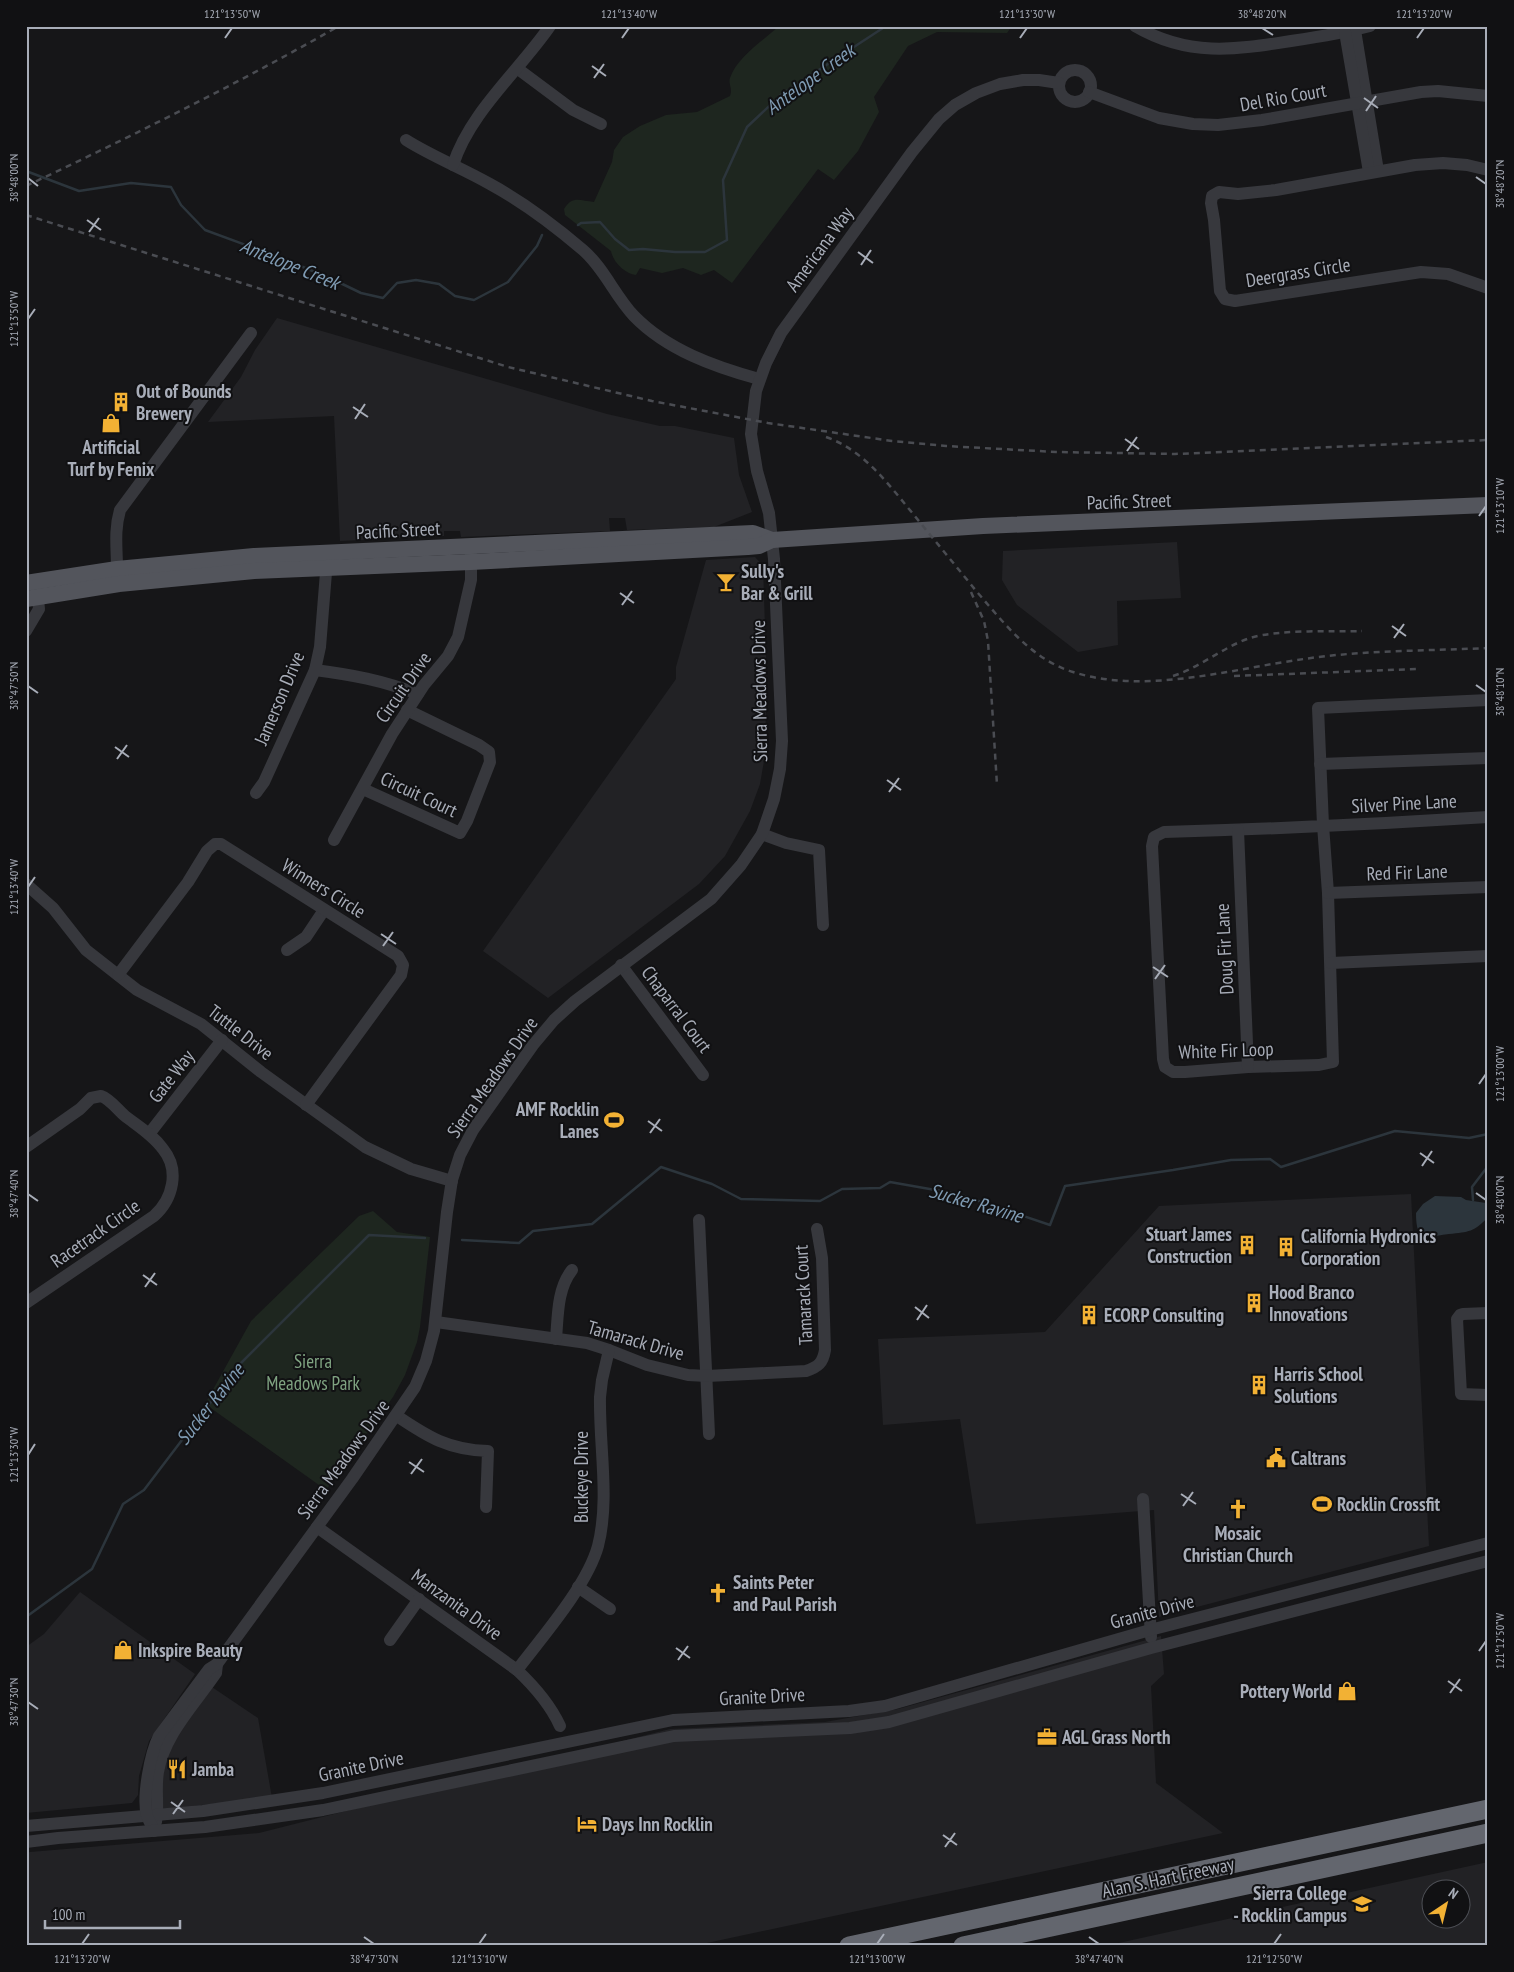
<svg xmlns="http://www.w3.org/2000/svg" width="1514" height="1972" font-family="'PT Sans Narrow',sans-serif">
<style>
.built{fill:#222225;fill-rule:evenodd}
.green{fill:#1e261f}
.water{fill:#2c353c}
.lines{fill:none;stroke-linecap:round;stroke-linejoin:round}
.stream{stroke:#2c353c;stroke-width:2.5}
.minor{stroke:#37383d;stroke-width:12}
.major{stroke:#53555c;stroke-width:16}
.highway{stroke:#63666e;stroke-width:19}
.rail{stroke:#4a4c52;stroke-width:2.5;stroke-dasharray:6 5;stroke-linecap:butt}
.ticks{fill:none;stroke:#a8adb8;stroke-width:2}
.labels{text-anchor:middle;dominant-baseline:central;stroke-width:4;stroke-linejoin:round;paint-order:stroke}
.street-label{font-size:19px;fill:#a8adb8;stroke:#111113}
.poi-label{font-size:19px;font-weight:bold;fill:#a8adb8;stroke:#111113;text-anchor:start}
.park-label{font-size:19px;fill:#7fa381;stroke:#111113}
.water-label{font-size:20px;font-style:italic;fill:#7f9bb3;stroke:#111113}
.neatline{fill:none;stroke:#a8adb8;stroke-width:2}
.ticks-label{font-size:12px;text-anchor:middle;fill:#a8adb8}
</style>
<rect width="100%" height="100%" fill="#161618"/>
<g class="built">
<polygon points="277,318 607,414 660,426 675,426 734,438 739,475 752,512 714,527 627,530 625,518 609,518 610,531 461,537 460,531 444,531 444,536 340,541 334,416 208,422 241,377 255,350"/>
<polygon points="1177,542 1181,598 1117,601 1118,645 1078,652 1017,605 1002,580 1003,551"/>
<polygon points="755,557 763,566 767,689 764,761 760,784 750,811 725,856 699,884 548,998 483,951 676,679 676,667 706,560"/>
<polygon points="1411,1194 1429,1546 1159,1617 1154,1510 976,1524 960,1419 883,1425 878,1339 1045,1332 1159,1206"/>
<polygon points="80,1592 195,1674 149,1741 139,1776 138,1795 132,1803 26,1813 26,1647 44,1634"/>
<polygon points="1161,1636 1164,1674 1151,1686 1156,1783 1223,1833 693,1946 26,1946 26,1853 30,1852 259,1833 670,1729 825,1722 898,1709"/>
<polygon points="203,1681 258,1718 272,1798 152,1810 161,1744"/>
<path d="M1488,1862V1946H1105ZM1432,1890H1462V1920H1432Z"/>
</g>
<g class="green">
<path d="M779,26H1012L1007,33L937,32L908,46L874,97L879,112L858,151L834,180L818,169L732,283L714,270L701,275L683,268L662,273L640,268L636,275C625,274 613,262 611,251L565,215L564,209C573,195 580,201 594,202L612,162L614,150L623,137L640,126L666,115L697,112L730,96C733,89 728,84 730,78C737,57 763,41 779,26Z"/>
<polygon points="373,1211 397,1232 430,1237 420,1327 417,1342 405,1375 393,1397 326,1490 205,1404 251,1321 359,1216"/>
</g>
<path class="water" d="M1435,1196L1461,1197L1466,1200L1486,1203L1488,1204V1217C1474,1232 1469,1232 1449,1234C1426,1237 1416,1243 1416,1213L1423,1204Z"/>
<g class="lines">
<g class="stream">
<polyline points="26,171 79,191 131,183 171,187 181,205 205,230 281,258 332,279 361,293 383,298 397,283 416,280 439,284 455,296 474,300 508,282 537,246 542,235"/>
<polyline points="578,225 581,223 600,222 615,239 629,250 643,249 675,252 705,252 727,240 723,180 747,127 782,94 886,26"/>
<polyline points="1473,1200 1472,1187 1488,1166"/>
<polyline points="462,1240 519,1243 533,1231 592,1224 661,1167 712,1184 741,1199 820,1201 842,1189 880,1188 890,1182 958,1194 1050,1225 1065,1186 1173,1170 1231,1160 1270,1159 1281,1167 1395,1131 1469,1138 1488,1134"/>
<polyline points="26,1617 92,1569 123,1504 144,1490 239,1365 369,1235 425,1238"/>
</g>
<g class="minor">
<path d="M1135,26C1188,57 1234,50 1291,41C1318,37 1344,33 1370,26"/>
<polyline points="1355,30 1378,171"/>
<polyline points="1345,32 1369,172"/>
<polyline points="518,69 573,110 601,124"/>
<circle cx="1075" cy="86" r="16"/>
<polyline points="1089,92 1159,118 1193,124 1218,125 1262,120 1421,92 1438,91 1488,96"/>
<path d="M406,140C433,157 462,168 490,184C523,202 555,226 583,250C604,268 615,296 634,316C667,350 715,367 759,379"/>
<path d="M453,165C470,112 519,71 550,26"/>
<polyline points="1488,170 1467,165 1443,163 1415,165 1276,190 1238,194 1219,192 1212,196 1211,203 1214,220 1220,291 1225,299 1235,301 1421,272 1448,274 1488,288"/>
<path d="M117,569C117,548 114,531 120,510L251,333"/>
<polyline points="26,631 39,609 37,589"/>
<path d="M315,670C353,675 381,680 418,694"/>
<path d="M1488,700L1318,708L1323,825L1328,893L1333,1062L1319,1065L1248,1067L1185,1072H1173L1165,1067L1163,1059L1152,846L1154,837L1164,832C1272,829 1380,824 1488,817"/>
<polyline points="1320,764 1488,758"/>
<polyline points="363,789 460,833 467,821 490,762 489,752 479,745 407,710"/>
<polyline points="256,793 264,782 315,670 320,647 327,560"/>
<polyline points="1238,830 1248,1067"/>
<polyline points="762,834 786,843 819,850 823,925"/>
<polyline points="334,840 392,734 424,685 448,656 458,637 471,580 471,554"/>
<polyline points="26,884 53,908 86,950 137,990 201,1024 261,1072 365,1147 411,1169 452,1181"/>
<polyline points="1328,893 1488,887"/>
<polyline points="287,950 306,937 324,910"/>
<polyline points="1331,963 1488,956"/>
<polyline points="621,965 703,1075"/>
<polyline points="118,975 188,882 207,851 215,844 221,844 398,956 403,965 401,975 306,1105"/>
<polyline points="149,1134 222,1040"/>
<path d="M26,1147L80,1109L91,1098L101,1096C110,1099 117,1109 125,1116C138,1126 153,1135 163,1149C180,1170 173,1199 154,1216L26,1303"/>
<polyline points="699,1220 709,1434"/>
<polyline points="1488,1313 1463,1314 1460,1315 1457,1319 1461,1394 1488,1395"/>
<path d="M436,1322L587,1343L609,1350L647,1365L688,1375L707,1376L806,1371C818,1367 823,1363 825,1350L822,1258L817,1229"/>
<path d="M556,1339C558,1316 557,1289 572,1270"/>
<path d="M397,1416C428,1437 449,1450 488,1451L486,1507"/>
<polyline points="1143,1499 1151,1637"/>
<path d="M317,1527L517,1670C535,1687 550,1704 560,1726"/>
<polyline points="578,1587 610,1609"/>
<polyline points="390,1640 419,1599"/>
<path d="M517,1670C542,1637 587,1586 598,1546C610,1499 599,1446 600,1397L602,1380L609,1350"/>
<path d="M156,1822C159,1806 155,1789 158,1772C164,1735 195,1704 216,1673L217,1664"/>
<polyline points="26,1826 203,1811 323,1793 673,1720 849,1711 885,1706 1150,1630 1488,1543"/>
<path d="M154,1831C152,1826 149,1821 147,1816C142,1797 150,1754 159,1736L209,1669L217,1664L352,1479L415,1387L426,1361L434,1331L447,1212L452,1180L460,1155L473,1130L533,1045L554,1020L575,1001L711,899L741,865L762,834L774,799L780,769L782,741L774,559L769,513L757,471L751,434L756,391L766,363L781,333L912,152L939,119L955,105L976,93L1000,84L1023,80H1039L1059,83"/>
<polyline points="26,1842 58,1838 205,1827 323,1810 674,1736 850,1728 889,1722 1151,1648 1488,1561"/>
</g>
<g class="major">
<polyline points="26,583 117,569 254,556 753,533 772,540"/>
<polyline points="26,599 119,584 254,571 471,562 748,547 759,546 772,540 983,526 1488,505"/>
</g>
<g class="highway">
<polyline points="849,1946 1488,1809"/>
<polyline points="963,1946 1488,1833"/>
</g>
<g class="rail">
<path d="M26,186C132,136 237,84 339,26"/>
<polyline points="26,215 508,367 652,401 768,423 892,441 946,446 1056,452 1175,454 1488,440"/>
<path d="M826,437C865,451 888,484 914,515C935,541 956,566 977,592C1005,624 1031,659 1073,672C1145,695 1231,669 1304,659C1364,650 1427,651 1488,648"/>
<polyline points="971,592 984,621 988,641 997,785"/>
<path d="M1173,676C1201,667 1223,647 1250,638C1280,629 1330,632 1362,631"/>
<polyline points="1234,676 1416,669"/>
</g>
</g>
<path class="ticks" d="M1262,28L1273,35M225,38L232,28M622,38L629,28M1020,38L1027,28M1417,38L1424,28M592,66L606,76M594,78L604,64M1364,98L1378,108M1366,111L1376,96M1476,177L1486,184M28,178L38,186M87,220L101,230M89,232L99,218M858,252L873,263M861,265L871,250M28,319L35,309M353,407L368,417M355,419L365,404M1125,439L1139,449M1127,451L1137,437M1479,516L1486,506M620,593L634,603M622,605L632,591M1392,626L1406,636M1394,638L1404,624M1476,685L1486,692M28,686L38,693M115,747L129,757M117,759L127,745M887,780L901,790M889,792L899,778M28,887L35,877M381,934L396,944M383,946L393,932M1153,967L1168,977M1155,979L1165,965M1479,1084L1486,1074M648,1121L662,1131M650,1133L660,1119M1420,1153L1434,1163M1422,1166L1432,1151M1476,1193L1486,1200M28,1194L38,1201M143,1275L157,1285M145,1287L155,1273M915,1307L929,1318M917,1320L927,1305M28,1455L35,1444M409,1462L424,1472M411,1474L422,1459M1181,1494L1196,1504M1183,1506L1193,1492M676,1648L690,1658M1479,1651L1486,1641M678,1660L688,1646M1448,1681L1462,1691M1450,1693L1460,1679M28,1702L38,1709M171,1802L185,1812M173,1814L183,1800M943,1835L957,1845M945,1847L955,1833M364,1937L374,1944M1089,1937L1099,1944M82,1944L89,1934M479,1944L486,1934M877,1944L884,1934M1274,1944L1281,1934"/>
<defs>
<symbol id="building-bare" viewBox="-9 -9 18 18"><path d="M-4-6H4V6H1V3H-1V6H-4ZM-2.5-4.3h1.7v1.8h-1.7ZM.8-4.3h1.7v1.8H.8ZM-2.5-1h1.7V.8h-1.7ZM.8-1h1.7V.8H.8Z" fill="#f2b134" stroke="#111113" stroke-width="2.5" paint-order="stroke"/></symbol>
<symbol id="shop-bare" viewBox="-9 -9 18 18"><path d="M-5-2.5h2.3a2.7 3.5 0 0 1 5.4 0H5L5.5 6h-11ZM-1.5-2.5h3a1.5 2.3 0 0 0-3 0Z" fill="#f2b134" stroke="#111113" stroke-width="2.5" paint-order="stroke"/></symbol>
<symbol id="bar-bare" viewBox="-9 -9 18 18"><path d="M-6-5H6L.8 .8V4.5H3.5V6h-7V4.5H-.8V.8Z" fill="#f2b134" stroke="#111113" stroke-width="2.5" paint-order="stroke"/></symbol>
<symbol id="stadium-bare" viewBox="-9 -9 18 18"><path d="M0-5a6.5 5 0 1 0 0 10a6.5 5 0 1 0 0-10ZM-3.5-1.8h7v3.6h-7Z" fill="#f2b134" stroke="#111113" stroke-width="2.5" paint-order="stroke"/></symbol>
<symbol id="civic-bare" viewBox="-9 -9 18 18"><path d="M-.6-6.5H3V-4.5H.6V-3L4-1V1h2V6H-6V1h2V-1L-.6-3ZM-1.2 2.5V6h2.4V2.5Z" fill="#f2b134" stroke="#111113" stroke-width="2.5" paint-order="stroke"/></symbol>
<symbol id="church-bare" viewBox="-9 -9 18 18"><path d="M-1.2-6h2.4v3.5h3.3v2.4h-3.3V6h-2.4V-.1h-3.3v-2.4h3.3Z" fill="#f2b134" stroke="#111113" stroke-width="2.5" paint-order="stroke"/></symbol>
<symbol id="office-bare" viewBox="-9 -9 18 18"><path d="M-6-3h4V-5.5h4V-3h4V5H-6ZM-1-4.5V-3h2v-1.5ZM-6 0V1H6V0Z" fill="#f2b134" stroke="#111113" stroke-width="2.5" paint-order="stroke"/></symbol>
<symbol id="restaurant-bare" viewBox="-9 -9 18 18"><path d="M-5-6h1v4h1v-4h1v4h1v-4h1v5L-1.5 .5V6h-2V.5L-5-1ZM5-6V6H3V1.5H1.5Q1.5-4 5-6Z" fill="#f2b134" stroke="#111113" stroke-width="2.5" paint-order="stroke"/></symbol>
<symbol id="hotel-bare" viewBox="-9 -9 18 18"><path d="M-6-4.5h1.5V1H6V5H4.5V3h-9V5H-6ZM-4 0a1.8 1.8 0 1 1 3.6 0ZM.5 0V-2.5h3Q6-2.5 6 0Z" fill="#f2b134" stroke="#111113" stroke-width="2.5" paint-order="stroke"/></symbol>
<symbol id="university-bare" viewBox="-9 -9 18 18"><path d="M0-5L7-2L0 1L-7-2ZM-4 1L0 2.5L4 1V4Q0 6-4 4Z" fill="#f2b134" stroke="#111113" stroke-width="2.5" paint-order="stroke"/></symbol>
</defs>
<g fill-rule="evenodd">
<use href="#building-bare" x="107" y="388" width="28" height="28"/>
<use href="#shop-bare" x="97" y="409" width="28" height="28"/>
<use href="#bar-bare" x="712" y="568" width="28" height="28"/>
<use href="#stadium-bare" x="600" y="1106" width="28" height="28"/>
<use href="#building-bare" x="1233" y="1231" width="28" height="28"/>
<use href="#building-bare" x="1272" y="1233" width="28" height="28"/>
<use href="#building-bare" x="1240" y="1289" width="28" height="28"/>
<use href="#building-bare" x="1075" y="1301" width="28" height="28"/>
<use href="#building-bare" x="1245" y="1371" width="28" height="28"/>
<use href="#civic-bare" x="1262" y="1444" width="28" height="28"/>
<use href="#stadium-bare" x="1308" y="1490" width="28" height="28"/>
<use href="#church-bare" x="1224" y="1495" width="28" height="28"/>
<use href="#church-bare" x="704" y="1579" width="28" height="28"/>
<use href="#shop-bare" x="109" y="1636" width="28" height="28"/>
<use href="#shop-bare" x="1333" y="1677" width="28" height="28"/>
<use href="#office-bare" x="1033" y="1723" width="28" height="28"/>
<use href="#restaurant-bare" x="163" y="1755" width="28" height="28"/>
<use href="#hotel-bare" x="573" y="1810" width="28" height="28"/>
<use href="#university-bare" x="1348" y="1890" width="28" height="28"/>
</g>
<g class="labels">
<g class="street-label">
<text transform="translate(1283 97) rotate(-10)">Del Rio Court</text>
<text transform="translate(819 249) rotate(-54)">Americana Way</text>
<text transform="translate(1298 272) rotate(-9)">Deergrass Circle</text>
<text transform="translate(1129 501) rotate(-2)">Pacific Street</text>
<text transform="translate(398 530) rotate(-3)">Pacific Street</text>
<text transform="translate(403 687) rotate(-55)">Circuit Drive</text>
<text transform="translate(759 691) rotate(-91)">Sierra Meadows Drive</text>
<text transform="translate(279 698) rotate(-67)">Jamerson Drive</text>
<text transform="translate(419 794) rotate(25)">Circuit Court</text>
<text transform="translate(1404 803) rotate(-3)">Silver Pine Lane</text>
<text transform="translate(1407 872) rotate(-2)">Red Fir Lane</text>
<text transform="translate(324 888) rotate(32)">Winners Circle</text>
<text transform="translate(1224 949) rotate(-93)">Doug Fir Lane</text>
<text transform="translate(677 1009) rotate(53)">Chaparral Court</text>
<text transform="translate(241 1032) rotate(38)">Tuttle Drive</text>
<text transform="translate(1226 1050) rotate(-2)">White Fir Loop</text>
<text transform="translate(171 1076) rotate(-52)">Gate Way</text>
<text transform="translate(492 1077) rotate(-55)">Sierra Meadows Drive</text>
<text transform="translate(95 1233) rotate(-35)">Racetrack Circle</text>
<text transform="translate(803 1295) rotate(-93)">Tamarack Court</text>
<text transform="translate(636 1340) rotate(16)">Tamarack Drive</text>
<text transform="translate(343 1459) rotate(-54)">Sierra Meadows Drive</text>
<text transform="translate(581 1477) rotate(-90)">Buckeye Drive</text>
<text transform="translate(457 1604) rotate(36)">Manzanita Drive</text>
<text transform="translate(1152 1611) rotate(-15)">Granite Drive</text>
<text transform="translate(762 1696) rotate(-3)">Granite Drive</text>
<text transform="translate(361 1766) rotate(-12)">Granite Drive</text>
<text transform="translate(1168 1877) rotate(-12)">Alan S. Hart Freeway</text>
</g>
<g class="poi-label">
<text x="136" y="391">Out of Bounds<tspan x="136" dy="22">Brewery</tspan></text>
<text x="111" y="447" text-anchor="middle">Artificial<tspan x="111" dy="22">Turf by Fenix</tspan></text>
<text x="741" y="571">Sully's<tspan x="741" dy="22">Bar &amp; Grill</tspan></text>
<text x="599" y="1109" text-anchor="end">AMF Rocklin<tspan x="599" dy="22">Lanes</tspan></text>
<text x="1232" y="1234" text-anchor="end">Stuart James<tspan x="1232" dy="22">Construction</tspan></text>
<text x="1301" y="1236">California Hydronics<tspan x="1301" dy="22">Corporation</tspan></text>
<text x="1269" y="1292">Hood Branco<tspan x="1269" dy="22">Innovations</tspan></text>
<text x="1104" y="1315">ECORP Consulting</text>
<text x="1274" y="1374">Harris School<tspan x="1274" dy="22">Solutions</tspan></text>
<text x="1291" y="1458">Caltrans</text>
<text x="1337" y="1504">Rocklin Crossfit</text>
<text x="1238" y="1533" text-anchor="middle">Mosaic<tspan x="1238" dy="22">Christian Church</tspan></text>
<text x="733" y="1582">Saints Peter<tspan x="733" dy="22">and Paul Parish</tspan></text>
<text x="138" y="1650">Inkspire Beauty</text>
<text x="1332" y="1691" text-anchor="end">Pottery World</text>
<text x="1062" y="1737">AGL Grass North</text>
<text x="192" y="1769">Jamba</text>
<text x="602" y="1824">Days Inn Rocklin</text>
<text x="1347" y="1893" text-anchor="end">Sierra College<tspan x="1347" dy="22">- Rocklin Campus</tspan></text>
</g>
<g class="park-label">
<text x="313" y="1361">Sierra<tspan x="313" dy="22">Meadows Park</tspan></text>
</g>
<g class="water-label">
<text transform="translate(810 79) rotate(-36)">Antelope Creek</text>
<text transform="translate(290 264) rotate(22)">Antelope Creek</text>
<text transform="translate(976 1203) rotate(16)">Sucker Ravine</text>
<text transform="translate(210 1404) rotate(-52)">Sucker Ravine</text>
</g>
</g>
<rect width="1514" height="1972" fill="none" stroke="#111113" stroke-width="55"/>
<g transform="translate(1446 1904) rotate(35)"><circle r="24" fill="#111113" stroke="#4d4f55"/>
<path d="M0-4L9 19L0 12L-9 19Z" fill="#f2b134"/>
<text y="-8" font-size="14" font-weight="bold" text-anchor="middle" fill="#a8adb8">N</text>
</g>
<path d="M45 1920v8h135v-8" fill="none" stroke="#a8adb8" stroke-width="2.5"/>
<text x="52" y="1920" font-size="15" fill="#a8adb8" stroke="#111113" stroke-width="4" paint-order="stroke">100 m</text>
<rect x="28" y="28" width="1458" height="1916" class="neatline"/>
<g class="ticks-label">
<text x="232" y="18">121°13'50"W</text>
<text x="629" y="18">121°13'40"W</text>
<text x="1027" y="18">121°13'30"W</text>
<text x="1262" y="18">38°48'20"N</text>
<text x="1424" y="18">121°13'20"W</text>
<text transform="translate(14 178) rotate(-90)" y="4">38°48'00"N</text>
<text transform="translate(1500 184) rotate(-90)" y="4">38°48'20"N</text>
<text transform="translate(14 319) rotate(-90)" y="4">121°13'50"W</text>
<text transform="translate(1500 506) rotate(-90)" y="4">121°13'10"W</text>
<text transform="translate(14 686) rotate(-90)" y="4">38°47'50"N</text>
<text transform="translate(1500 692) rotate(-90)" y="4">38°48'10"N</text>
<text transform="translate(14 887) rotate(-90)" y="4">121°13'40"W</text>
<text transform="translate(1500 1074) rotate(-90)" y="4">121°13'00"W</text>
<text transform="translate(14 1194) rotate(-90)" y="4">38°47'40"N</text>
<text transform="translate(1500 1200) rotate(-90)" y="4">38°48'00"N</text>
<text transform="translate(14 1455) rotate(-90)" y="4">121°13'30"W</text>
<text transform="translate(1500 1641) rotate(-90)" y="4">121°12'50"W</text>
<text transform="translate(14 1702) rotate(-90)" y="4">38°47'30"N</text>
<text x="82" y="1963">121°13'20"W</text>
<text x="374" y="1963">38°47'30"N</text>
<text x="479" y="1963">121°13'10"W</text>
<text x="877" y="1963">121°13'00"W</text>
<text x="1099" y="1963">38°47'40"N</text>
<text x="1274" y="1963">121°12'50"W</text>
</g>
</svg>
